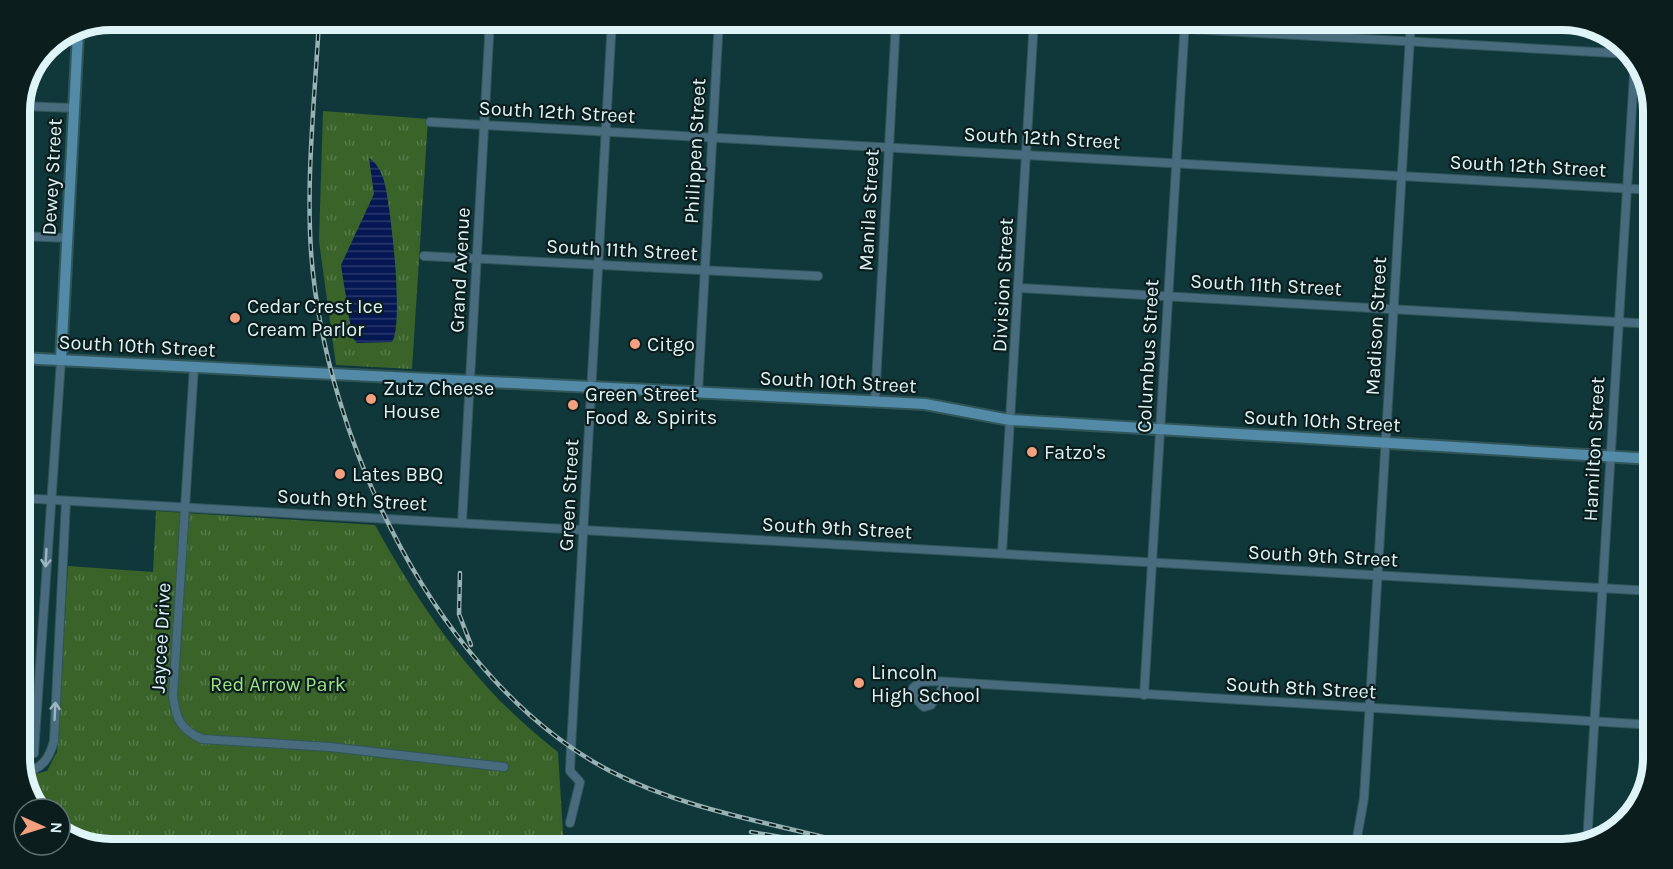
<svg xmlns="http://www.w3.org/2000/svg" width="1673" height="869" font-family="Karla,sans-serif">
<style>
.park{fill:url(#park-tufts)}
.water{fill:url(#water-rules)}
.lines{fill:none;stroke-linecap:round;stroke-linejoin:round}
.street-casing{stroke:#315659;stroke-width:10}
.secondary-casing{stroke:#315659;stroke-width:14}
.street{stroke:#486b7e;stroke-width:8}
.secondary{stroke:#528aa8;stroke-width:10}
.rail-casing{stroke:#96b2b4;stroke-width:4.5}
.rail{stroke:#0c1d1e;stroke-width:2;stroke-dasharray:7;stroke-linecap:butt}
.oneway{stroke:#9bb6c0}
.poi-dot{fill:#f2a07f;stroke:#0c1d1e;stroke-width:2}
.labels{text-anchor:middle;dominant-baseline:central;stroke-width:4.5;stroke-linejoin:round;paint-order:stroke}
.street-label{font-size:20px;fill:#dff4f6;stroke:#0c1d1e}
.poi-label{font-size:20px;fill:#dff4f6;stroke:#0c1d1e;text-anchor:start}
.park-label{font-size:20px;fill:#9fe387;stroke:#0c1d1e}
.rim{fill:none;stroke:#dff4f6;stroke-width:8}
</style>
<defs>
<pattern id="park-tufts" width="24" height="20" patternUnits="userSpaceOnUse" patternTransform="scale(1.5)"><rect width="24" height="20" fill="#3a632a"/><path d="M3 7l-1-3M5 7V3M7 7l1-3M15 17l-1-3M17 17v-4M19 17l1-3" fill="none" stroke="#567a4a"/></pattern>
<pattern id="water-rules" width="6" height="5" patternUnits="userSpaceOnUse" patternTransform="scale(1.5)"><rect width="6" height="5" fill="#061854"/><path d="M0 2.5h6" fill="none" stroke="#2a3a6d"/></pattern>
</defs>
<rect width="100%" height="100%" fill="#10383b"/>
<g class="park">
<polygon points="323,111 428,119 412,369 336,365 319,241"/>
<path d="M156,511L375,525C423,612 478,691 558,752L564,849H111L70,840L60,831V809H35L24,777L47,771L57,752L68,566L153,572Z"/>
</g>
<path class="water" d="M369,158C378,164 383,175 385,185C391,210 404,324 392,342L357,343L352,337L341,265L374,194Z"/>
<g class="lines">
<defs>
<g id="street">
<polyline points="1031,20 1631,54"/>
<polyline points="20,106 74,108"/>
<polyline points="430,122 1653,190"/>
<polyline points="20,236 67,238"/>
<polyline points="424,256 818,276"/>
<polyline points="1020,288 1653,324"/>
<path d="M194,366L173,696C176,719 180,729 202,739L330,747L504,767"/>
<polyline points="698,392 719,20"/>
<polyline points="875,401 896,20"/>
<polyline points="20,498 1653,591"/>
<polyline points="462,523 490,20"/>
<polyline points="1002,553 1034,20"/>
<polyline points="946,683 931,705 924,707 913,696 913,688 919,682 934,681 1653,725"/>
<polyline points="1144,695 1185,20"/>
<polyline points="34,753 61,360"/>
<polyline points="20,755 34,753"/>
<path d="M23,773C42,769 49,759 54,741L66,501"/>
<polyline points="570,823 580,782 570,771 571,748 612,20"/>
<polyline points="1357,841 1508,849"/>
<polyline points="1587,843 1635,58"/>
<polyline points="1355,849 1364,798 1369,718 1411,20"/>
</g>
<g id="secondary">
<polyline points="20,358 925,404 1010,420 1653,459"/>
<polyline points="61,360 78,33"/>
</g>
</defs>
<use href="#street" class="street-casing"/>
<use href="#secondary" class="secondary-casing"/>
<use href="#street" class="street"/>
<use href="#secondary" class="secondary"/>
<defs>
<g id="rail">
<path d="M319,20C315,96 306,175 311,251C324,439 438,681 610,771C691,813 782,824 869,849"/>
<polyline points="460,573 459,614 471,645"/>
<polyline points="751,832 804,841"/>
</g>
</defs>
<use href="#rail" class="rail-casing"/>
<use href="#rail" class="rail"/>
</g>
<defs><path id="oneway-shaft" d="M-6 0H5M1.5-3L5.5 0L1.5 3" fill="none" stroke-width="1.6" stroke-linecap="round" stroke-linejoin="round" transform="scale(1.5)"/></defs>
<g class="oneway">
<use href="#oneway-shaft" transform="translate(46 558) rotate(93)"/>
<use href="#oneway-shaft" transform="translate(55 711) rotate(-87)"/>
</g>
<g class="poi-dot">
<circle cx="235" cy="318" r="6"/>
<circle cx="635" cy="344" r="6"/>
<circle cx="371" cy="399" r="6"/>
<circle cx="573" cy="405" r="6"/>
<circle cx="1032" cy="452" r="6"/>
<circle cx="340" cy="474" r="6"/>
<circle cx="859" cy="683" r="6"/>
</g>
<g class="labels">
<g class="street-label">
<text transform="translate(557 112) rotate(3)">South 12th Street</text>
<text transform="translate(1042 138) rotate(3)">South 12th Street</text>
<text transform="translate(695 151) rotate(-87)">Philippen Street</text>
<text transform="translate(1528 166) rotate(3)">South 12th Street</text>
<text transform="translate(52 177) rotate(-87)">Dewey Street</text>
<text transform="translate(869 210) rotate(-87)">Manila Street</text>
<text transform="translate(622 250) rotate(3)">South 11th Street</text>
<text transform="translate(460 270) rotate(-87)">Grand Avenue</text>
<text transform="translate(1003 285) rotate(-87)">Division Street</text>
<text transform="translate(1266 285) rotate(3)">South 11th Street</text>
<text transform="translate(1376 326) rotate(-87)">Madison Street</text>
<text transform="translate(137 346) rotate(3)">South 10th Street</text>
<text transform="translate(1148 356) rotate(-87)">Columbus Street</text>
<text transform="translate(838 382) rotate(3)">South 10th Street</text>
<text transform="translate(1322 421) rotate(3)">South 10th Street</text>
<text transform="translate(1594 449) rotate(-87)">Hamilton Street</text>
<text transform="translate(569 495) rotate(-87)">Green Street</text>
<text transform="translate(352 500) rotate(3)">South 9th Street</text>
<text transform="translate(837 528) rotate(3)">South 9th Street</text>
<text transform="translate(1323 556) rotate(3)">South 9th Street</text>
<text transform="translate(161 638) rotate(-87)">Jaycee Drive</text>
<text transform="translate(1301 688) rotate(3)">South 8th Street</text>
</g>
<g class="poi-label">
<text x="247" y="306">Cedar Crest Ice<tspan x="247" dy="23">Cream Parlor</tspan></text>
<text x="647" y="344">Citgo</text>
<text x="383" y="388">Zutz Cheese<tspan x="383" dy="23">House</tspan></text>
<text x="585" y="394">Green Street<tspan x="585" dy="23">Food &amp; Spirits</tspan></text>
<text x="1044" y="452">Fatzo's</text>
<text x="352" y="474">Lates BBQ</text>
<text x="871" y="672">Lincoln<tspan x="871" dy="23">High School</tspan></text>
</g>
<g class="park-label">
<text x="278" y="684">Red Arrow Park</text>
</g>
</g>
<path d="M0 0H1673V869H0ZM111 30H1562A81 81 0 0 1 1643 111V758A81 81 0 0 1 1562 839H111A81 81 0 0 1 30 758V111A81 81 0 0 1 111 30Z" fill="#0c1d1e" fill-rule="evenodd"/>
<path class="rim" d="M111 30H1562A81 81 0 0 1 1643 111V758A81 81 0 0 1 1562 839H111A81 81 0 0 1 30 758V111A81 81 0 0 1 111 30Z"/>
<g transform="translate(42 827) rotate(93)"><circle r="28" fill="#0c1d1e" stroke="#607374" stroke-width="1.5"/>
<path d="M0-4.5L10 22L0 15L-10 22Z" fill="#f2a07f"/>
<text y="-9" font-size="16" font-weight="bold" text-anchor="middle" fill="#dff4f6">N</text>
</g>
</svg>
